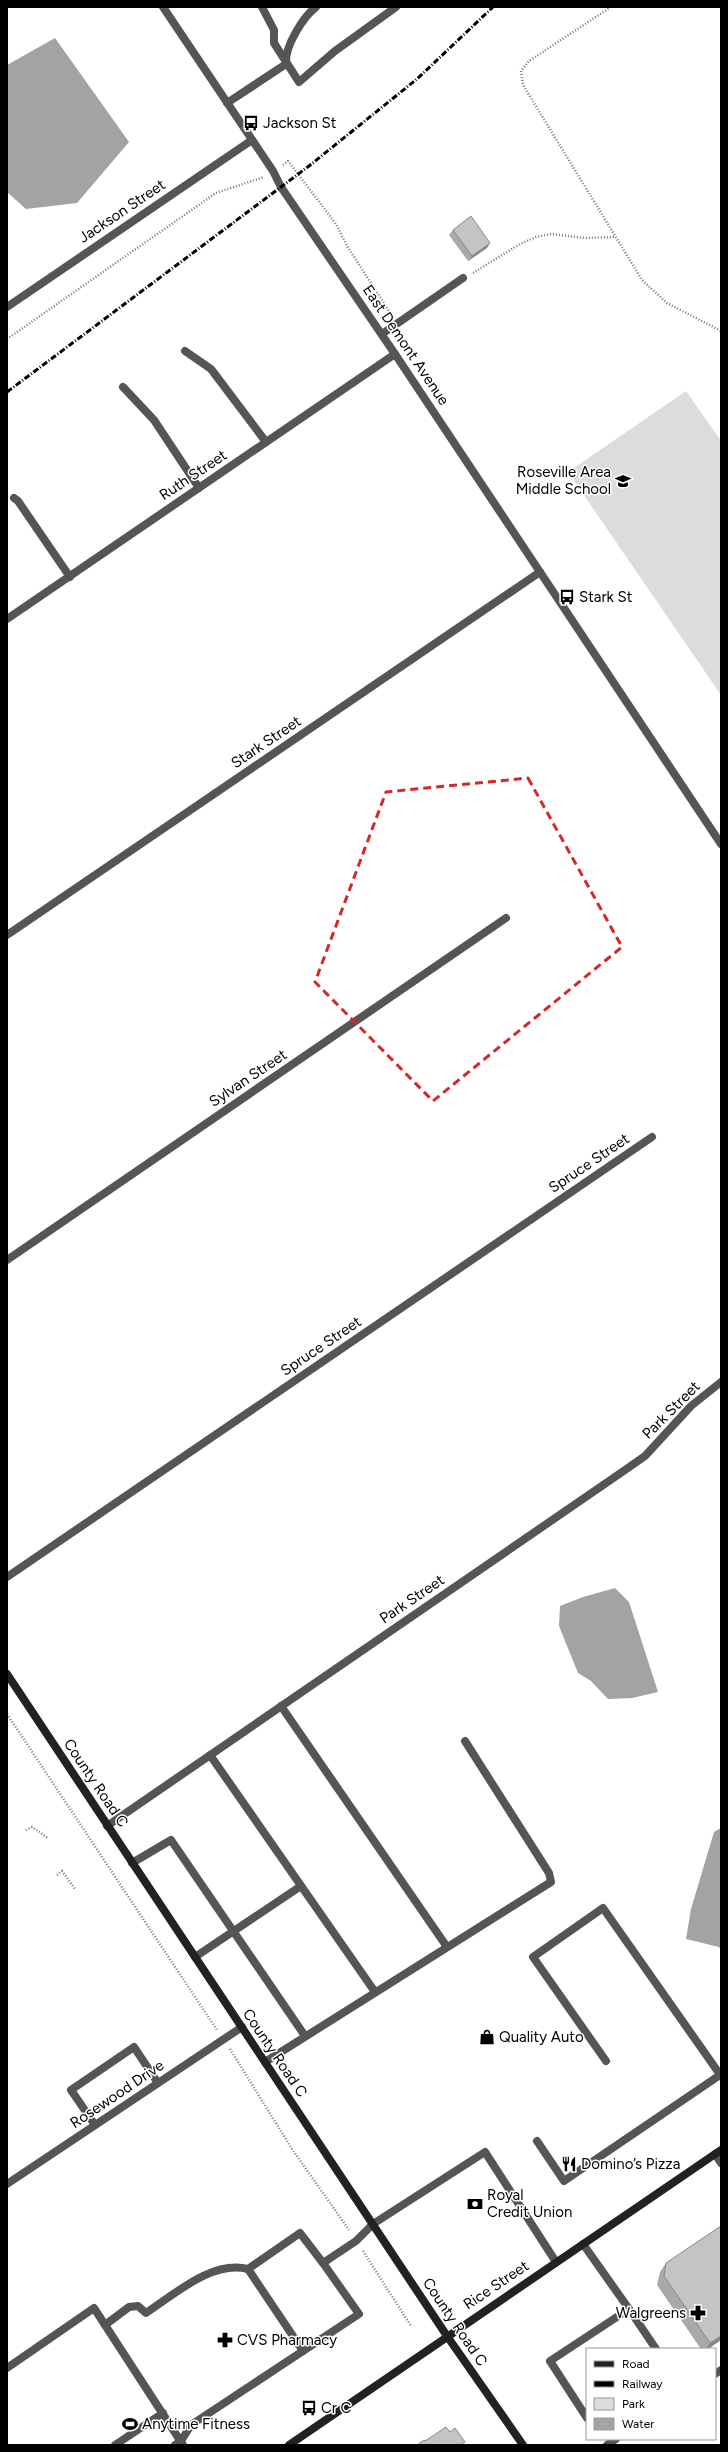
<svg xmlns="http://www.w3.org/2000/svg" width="728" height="2452" font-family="Figtree,sans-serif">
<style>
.green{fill:#dcdcdc}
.water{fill:#a3a3a3}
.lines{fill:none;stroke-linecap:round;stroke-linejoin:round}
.path{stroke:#777;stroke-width:2.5;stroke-dasharray:1 2;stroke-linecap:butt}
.service{stroke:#555;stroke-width:8}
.minor{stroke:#555;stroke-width:8}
.tertiary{stroke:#555;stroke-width:8}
.secondary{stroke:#222;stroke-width:8}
.rail{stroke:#000;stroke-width:3;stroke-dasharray:6 2 1 2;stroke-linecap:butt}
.wall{fill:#a9a9a9}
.shaded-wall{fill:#898989}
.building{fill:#c4c4c4;stroke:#898989}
.marked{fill:none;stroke:#d62828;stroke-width:3;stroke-dasharray:8 5;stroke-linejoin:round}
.labels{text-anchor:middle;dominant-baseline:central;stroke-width:3;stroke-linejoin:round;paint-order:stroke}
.poi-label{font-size:15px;fill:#000;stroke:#fff;text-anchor:start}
.street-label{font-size:15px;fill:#000;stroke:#fff}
</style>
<rect width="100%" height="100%" fill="#fff"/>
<polygon class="green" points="686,391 721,441 721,695 568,472"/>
<g class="water">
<polygon points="55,38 129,142 77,203 26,209 7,192 7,65"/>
<polygon points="615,1588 629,1602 658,1692 632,1698 608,1699 591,1681 578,1673 559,1626 560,1606 583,1597"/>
<polygon points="721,1828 721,1951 719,1947 686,1939 691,1909 714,1832"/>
</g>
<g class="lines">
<g class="path">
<polyline points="611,7 529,61 521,71 523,85 642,280 667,303 721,331"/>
<polyline points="283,165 288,161 336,224 347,246 391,314"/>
<polyline points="473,273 520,244 536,237 551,234 585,238 614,237"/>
<polyline points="7,339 216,193 264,177"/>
<polyline points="7,1714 217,2030"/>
<polyline points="26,1830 32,1827 48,1838"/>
<polyline points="57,1875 62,1871 75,1889"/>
<polyline points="230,2049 292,2149 349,2230"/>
<polyline points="363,2251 411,2326"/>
</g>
<g class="service">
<polyline points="262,7 274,30 274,43 299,82 335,51 396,7"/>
<path d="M286,63C285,46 303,17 316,7"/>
<polyline points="227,103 286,64"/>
<polyline points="382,334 463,278"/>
<polyline points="185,351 211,369 266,442"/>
<polyline points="123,387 154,420 199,488"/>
<polyline points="14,498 18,501 70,577"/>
<polyline points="281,1706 447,1947"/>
<polyline points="210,1755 375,1992"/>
<polyline points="132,1863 171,1840 305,2036"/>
<polyline points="195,1957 301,1886"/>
<polyline points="606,2061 533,1957 603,1908 721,2076"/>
<polyline points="265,2062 551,1882 549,1873 465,1741"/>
<polyline points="95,2125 71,2090 134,2047 158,2083"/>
<polyline points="537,2141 564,2181 720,2075"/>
<polyline points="715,2154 721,2163"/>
<polyline points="583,2244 629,2309 550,2361 587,2418"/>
<polyline points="629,2309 656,2349"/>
<path d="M105,2325L129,2307L138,2306L146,2313C175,2294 212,2260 248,2269"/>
<polyline points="303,2351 248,2269 300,2233 323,2263"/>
<polyline points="7,2368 94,2308 183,2445"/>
<polyline points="715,2374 721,2370"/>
<polyline points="115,2445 163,2413"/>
<polyline points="175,2445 181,2441 191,2425 359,2314 323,2263 356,2241 373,2224 485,2152 556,2262"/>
<polyline points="607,2445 616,2439"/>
</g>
<g class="minor">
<polyline points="7,619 395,354"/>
<polyline points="7,935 540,572"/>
<polyline points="7,1260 506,918"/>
<polyline points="7,1577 652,1137"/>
<polyline points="107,1826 625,1470 645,1456 691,1406 721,1382"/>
<polyline points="7,2184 242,2027"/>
</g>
<g class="tertiary">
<polyline points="163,7 273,171 281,187 395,354 721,844"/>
<polyline points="7,307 252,140"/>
</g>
<g class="secondary">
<polyline points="7,1674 447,2336 523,2445"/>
<polyline points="289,2445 721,2150"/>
</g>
<polyline class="rail" points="7,392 309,166 417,79 493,7"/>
</g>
<g class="wall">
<polygon points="453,230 487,248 468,261 449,235"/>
<polygon points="721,2226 721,2340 708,2349 701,2349 657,2285 660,2272 666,2263"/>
</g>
<g class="shaded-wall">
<polygon points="490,243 487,248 468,261 472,256"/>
<polygon points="721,2336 721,2340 708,2349 706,2349 710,2343"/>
</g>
<g class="building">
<polygon points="471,216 490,243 472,256 453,230"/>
<polygon points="721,2226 721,2336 710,2343 664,2276 666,2263"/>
<polygon points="446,2427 450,2432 455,2428 465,2442 460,2445 417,2445 424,2440 425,2441"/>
</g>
<path class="marked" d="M528,778L622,947L433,1101L315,982L386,792Z"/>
<defs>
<symbol id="bus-bare" viewBox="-9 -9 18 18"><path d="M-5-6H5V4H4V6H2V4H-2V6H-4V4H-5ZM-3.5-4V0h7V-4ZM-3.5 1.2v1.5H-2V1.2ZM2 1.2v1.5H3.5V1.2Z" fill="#000" stroke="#fff" stroke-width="2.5" paint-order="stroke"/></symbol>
<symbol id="school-bare" viewBox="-9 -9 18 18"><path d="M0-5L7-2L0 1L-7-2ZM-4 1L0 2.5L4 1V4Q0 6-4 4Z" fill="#000" stroke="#fff" stroke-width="2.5" paint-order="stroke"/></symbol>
<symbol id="shop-bare" viewBox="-9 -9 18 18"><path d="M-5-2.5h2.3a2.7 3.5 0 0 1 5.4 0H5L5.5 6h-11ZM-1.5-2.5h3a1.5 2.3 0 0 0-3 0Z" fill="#000" stroke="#fff" stroke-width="2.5" paint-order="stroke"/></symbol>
<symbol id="restaurant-bare" viewBox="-9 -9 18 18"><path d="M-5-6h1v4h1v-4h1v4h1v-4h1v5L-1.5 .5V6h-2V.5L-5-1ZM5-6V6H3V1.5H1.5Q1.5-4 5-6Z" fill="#000" stroke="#fff" stroke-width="2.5" paint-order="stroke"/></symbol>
<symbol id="bank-bare" viewBox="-9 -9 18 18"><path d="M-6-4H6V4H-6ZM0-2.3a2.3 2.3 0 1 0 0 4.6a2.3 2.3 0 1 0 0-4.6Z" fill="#000" stroke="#fff" stroke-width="2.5" paint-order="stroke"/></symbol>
<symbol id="pharmacy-bare" viewBox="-9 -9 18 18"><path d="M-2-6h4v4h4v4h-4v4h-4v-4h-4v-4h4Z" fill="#000" stroke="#fff" stroke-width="2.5" paint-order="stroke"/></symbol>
<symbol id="stadium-bare" viewBox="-9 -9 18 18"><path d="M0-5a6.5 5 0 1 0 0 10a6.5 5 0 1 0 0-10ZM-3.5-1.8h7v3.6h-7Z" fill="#000" stroke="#fff" stroke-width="2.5" paint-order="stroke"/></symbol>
</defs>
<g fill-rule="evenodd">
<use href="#bus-bare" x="240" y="112" width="22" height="22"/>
<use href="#school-bare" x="612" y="470" width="22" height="22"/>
<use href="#bus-bare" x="556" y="586" width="22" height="22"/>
<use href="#shop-bare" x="476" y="2026" width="22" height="22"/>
<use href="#restaurant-bare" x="558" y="2153" width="22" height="22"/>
<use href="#bank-bare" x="464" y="2193" width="22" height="22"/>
<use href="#pharmacy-bare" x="687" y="2302" width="22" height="22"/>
<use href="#pharmacy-bare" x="214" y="2329" width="22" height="22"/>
<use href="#bus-bare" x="298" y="2397" width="22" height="22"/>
<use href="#stadium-bare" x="119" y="2413" width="22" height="22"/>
</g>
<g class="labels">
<g class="poi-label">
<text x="263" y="123">Jackson St</text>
<text x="611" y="472" text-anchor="end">Roseville Area<tspan x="611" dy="17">Middle School</tspan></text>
<text x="579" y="597">Stark St</text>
<text x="499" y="2037">Quality Auto</text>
<text x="581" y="2164">Domino’s Pizza</text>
<text x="487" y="2195">Royal<tspan x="487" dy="17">Credit Union</tspan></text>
<text x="686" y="2313" text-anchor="end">Walgreens</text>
<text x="237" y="2340">CVS Pharmacy</text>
<text x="321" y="2408">Cr C</text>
<text x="142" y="2424">Anytime Fitness</text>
</g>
<g class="street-label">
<text transform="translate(122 211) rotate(-34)">Jackson Street</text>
<text transform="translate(406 345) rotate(56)">East Demont Avenue</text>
<text transform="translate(193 475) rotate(-34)">Ruth Street</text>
<text transform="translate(266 742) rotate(-34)">Stark Street</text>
<text transform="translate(248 1078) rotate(-34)">Sylvan Street</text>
<text transform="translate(589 1163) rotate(-34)">Spruce Street</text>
<text transform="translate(321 1346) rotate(-34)">Spruce Street</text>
<text transform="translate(671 1410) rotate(-45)">Park Street</text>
<text transform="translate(412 1599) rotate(-34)">Park Street</text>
<text transform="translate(96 1783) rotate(56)">County Road C</text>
<text transform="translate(275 2053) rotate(56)">County Road C</text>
<text transform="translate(117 2094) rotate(-34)">Rosewood Drive</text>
<text transform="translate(496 2285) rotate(-34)">Rice Street</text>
<text transform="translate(455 2322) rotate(56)">County Road C</text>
</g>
</g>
<rect width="728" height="2452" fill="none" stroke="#000000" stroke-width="16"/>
<rect x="586" y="2348" width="130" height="92" fill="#ffffff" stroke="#999999"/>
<rect x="594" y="2361" width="20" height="6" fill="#222222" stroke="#999999"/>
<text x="622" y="2368" font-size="12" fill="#000000">Road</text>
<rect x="594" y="2381" width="20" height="6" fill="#000000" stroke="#999999"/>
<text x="622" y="2388" font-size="12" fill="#000000">Railway</text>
<rect x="594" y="2398" width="20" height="12" fill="#dcdcdc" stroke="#999999"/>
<text x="622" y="2408" font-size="12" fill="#000000">Park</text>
<rect x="594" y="2418" width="20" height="12" fill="#a3a3a3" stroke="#999999"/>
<text x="622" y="2428" font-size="12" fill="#000000">Water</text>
</svg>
